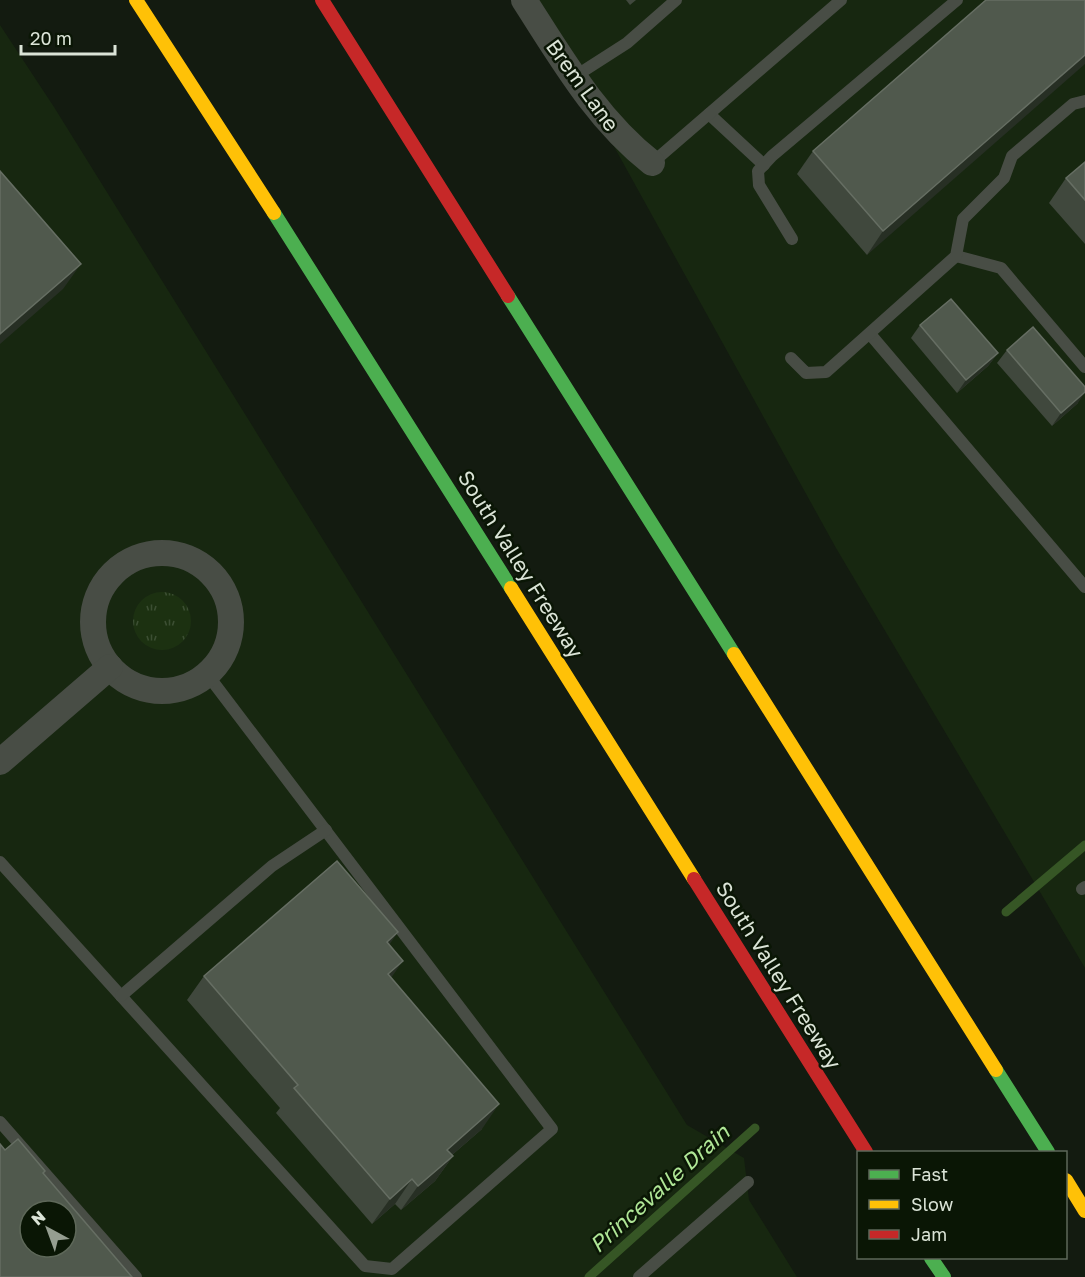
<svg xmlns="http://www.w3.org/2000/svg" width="1085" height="1277" font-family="'Golos Text',sans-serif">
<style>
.built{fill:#172710;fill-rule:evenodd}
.grass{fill:url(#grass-tufts)}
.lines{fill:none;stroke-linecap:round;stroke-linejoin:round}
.stream{stroke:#365625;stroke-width:9}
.lane{stroke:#484d45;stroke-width:12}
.street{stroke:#484d45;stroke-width:26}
.fast{stroke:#4caf50;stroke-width:14}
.slow{stroke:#ffc107;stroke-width:14}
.jam{stroke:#c62828;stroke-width:14}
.wall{fill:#40483d}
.shaded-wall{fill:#272f24}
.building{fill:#50594d;stroke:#666e63;stroke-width:1.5;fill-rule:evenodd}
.labels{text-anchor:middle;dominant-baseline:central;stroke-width:5;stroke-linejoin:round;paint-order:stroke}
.street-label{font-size:21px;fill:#dbe4d7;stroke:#0a1605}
.water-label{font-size:22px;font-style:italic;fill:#afe696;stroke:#0a1605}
</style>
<defs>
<pattern id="grass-tufts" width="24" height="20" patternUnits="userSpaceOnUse" patternTransform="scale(1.5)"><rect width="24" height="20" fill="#1c3111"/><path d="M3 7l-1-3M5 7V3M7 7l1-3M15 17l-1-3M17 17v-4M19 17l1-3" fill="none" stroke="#3c4f33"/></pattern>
</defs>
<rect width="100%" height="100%" fill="#131b10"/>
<g class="built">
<polygon points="533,0 1085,0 1085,968 836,548"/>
<path d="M0,25L54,107L687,1125L744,1158L749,1200L797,1277H0ZM30,1211H66V1247H30Z"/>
</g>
<circle class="grass" cx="162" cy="621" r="29"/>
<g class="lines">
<g class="stream">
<polyline points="1006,912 1085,845"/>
<polyline points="589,1277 755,1128"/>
</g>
<g class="lane">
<polyline points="574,77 627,43 676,0"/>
<polyline points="709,114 764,165"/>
<polyline points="652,163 841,0"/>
<polyline points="792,239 759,185 758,171 772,156 957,0"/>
<polyline points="956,256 1001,268 1085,367"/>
<polyline points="870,334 1085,587"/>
<polyline points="791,358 806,373 826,372 956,256 963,219 1004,178 1012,156 1073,104 1085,101"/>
<polyline points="0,862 365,1266 392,1269 552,1129 207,674"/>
<polyline points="1082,889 1085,887"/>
<polyline points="121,996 272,866 326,830"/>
<polyline points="0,1122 136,1277"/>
<polyline points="639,1277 748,1182"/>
</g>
<g class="street">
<path d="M524,0C562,59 596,119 652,163"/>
<circle cx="162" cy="622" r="69"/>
<polyline points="0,762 110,667"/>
</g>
<g class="fast">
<polyline points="274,213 511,588"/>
<polyline points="508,296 734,654"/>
<polyline points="996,1070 1048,1152"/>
<polyline points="931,1258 944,1277"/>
</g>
<g class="slow">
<polyline points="136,0 274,213"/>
<polyline points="511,588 694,879"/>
<polyline points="734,654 996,1070"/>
<polyline points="1066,1180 1085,1211"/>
</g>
<g class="jam">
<polyline points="322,0 508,296"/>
<polyline points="694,879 866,1152"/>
</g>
</g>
<g class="wall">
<polygon points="626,0 636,0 630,5"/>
<polygon points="1085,0 867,255 797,174 813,151"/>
<polygon points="1085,162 1085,244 1049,203 1066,178"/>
<polygon points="920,325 998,353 988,366 957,393 911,338"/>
<polygon points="1007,350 1078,403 1052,426 997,363"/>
<polygon points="389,945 391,978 482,1129 452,1155 453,1156 435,1181 401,1210 395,1204 372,1224 276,1113 280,1108 187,1000 204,976"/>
</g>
<g class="shaded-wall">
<polygon points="1085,55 1085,64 867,255 883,231"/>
<polygon points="81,264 63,289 0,344 0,334"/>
<polygon points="998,353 988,366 957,393 966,380"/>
<polygon points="1085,392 1078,403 1052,426 1061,413"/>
<polygon points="398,932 381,957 387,942"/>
<polygon points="403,961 386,985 388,974"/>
<polygon points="499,1104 482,1129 430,1174 447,1150"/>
<polygon points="453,1156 435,1181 401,1210 418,1186"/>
<polygon points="412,1179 395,1204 372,1224 390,1199"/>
</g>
<g class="building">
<polygon points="986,0 1085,0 1085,55 883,231 813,151"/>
<polygon points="1085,162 1085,200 1066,178"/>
<polygon points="0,171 81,264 0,334"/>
<polygon points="951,299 998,353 966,380 920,325"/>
<polygon points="1033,327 1085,387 1085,392 1061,413 1007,350"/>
<polygon points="337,861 398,932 387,942 403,961 388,974 499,1104 447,1150 453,1156 418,1186 412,1179 390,1199 294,1088 298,1085 204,976"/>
<path d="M18,1139L45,1171L43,1173L132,1277H0V1144L5,1150ZM30,1211H66V1247H30Z"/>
</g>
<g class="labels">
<g class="street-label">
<text transform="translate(583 85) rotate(54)">Brem Lane</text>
<text transform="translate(521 564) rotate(58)">South Valley Freeway</text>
<text transform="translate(779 975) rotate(58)">South Valley Freeway</text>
</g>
<g class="water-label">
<text transform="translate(659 1188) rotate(-42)">Princevalle Drain</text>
</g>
</g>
<rect x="857" y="1151" width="210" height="108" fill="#0a1605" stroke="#5e6859" stroke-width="1.5"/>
<rect x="869" y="1170" width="30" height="9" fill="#4caf50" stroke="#5e6859" stroke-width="1.5"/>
<text x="911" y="1181" font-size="18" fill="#dbe4d7">Fast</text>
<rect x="869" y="1200" width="30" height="9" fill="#ffc107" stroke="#5e6859" stroke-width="1.5"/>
<text x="911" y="1211" font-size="18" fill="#dbe4d7">Slow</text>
<rect x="869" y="1230" width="30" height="9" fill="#c62828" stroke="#5e6859" stroke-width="1.5"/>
<text x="911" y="1241" font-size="18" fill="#dbe4d7">Jam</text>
<g transform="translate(48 1229) rotate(319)"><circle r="28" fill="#0a1605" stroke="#5e6859" stroke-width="1.5"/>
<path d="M0-4.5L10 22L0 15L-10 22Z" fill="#959e91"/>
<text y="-9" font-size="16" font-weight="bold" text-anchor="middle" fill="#dbe4d7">N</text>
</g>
<path d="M21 45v9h94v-9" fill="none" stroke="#dbe4d7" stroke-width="3"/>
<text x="30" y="45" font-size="18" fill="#dbe4d7" stroke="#0a1605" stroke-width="4.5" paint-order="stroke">20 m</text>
</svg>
